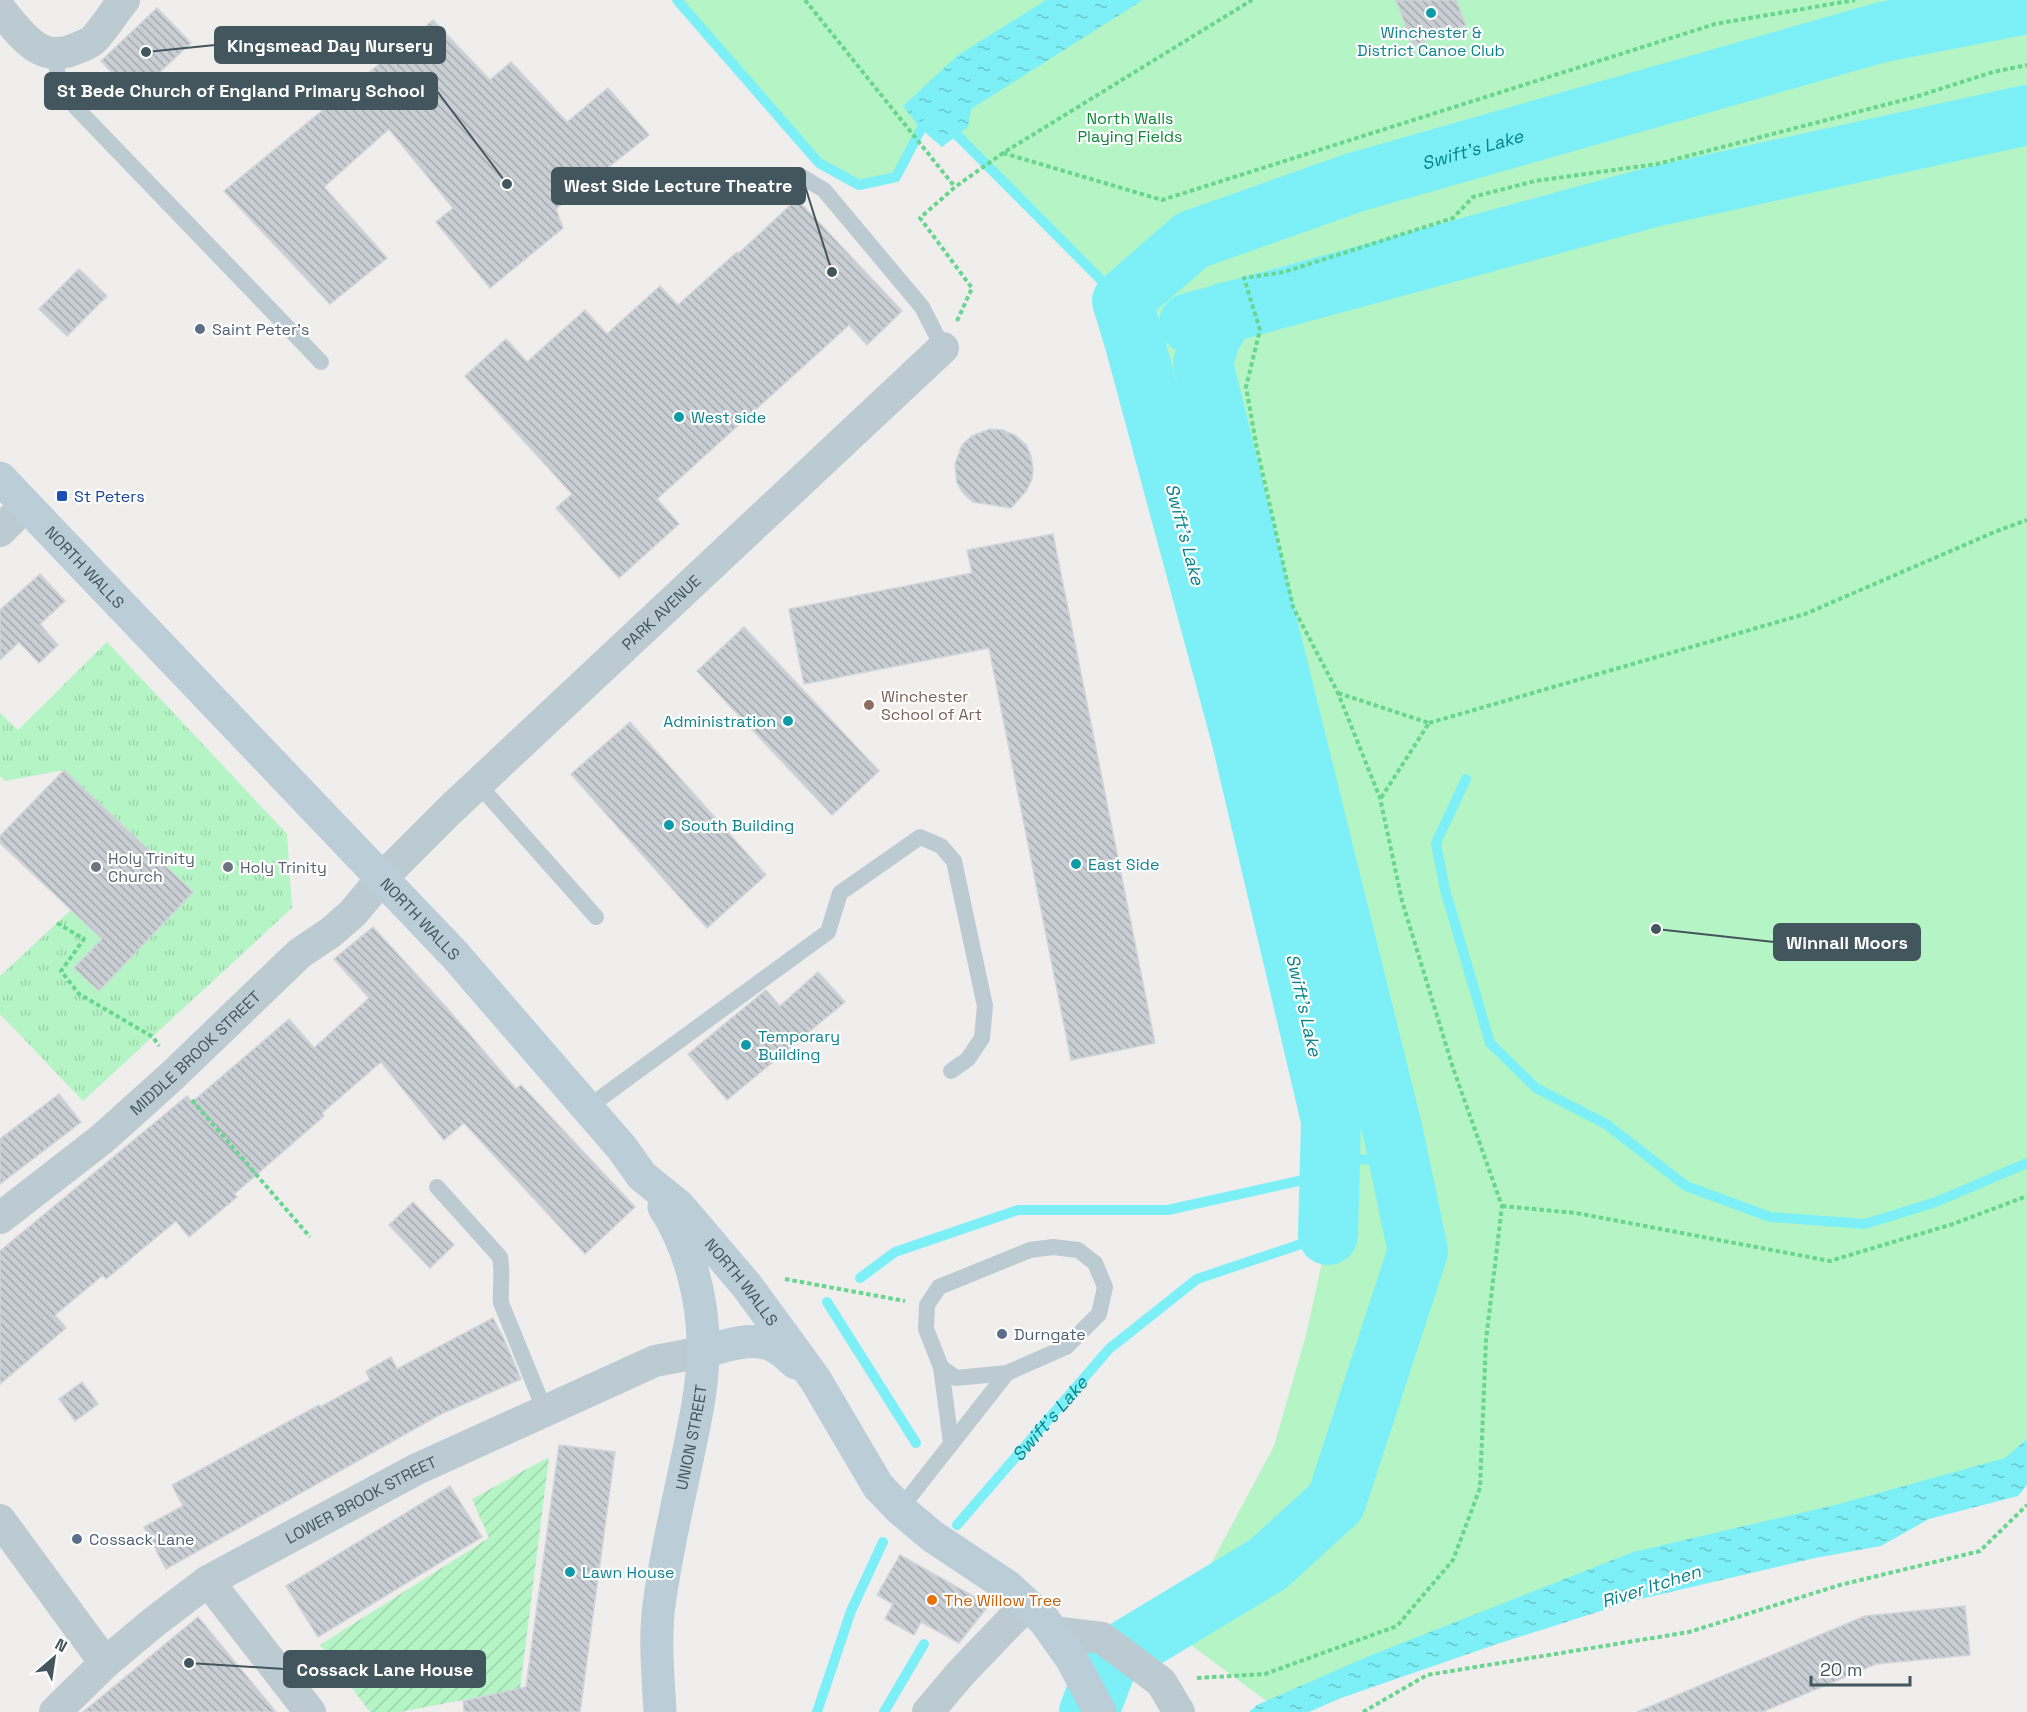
<svg xmlns="http://www.w3.org/2000/svg" width="2027" height="1712" font-family="'Space Grotesk',sans-serif">
<style>
.grass{fill:url(#grass-tufts)}
.park{fill:#b5f4c4}
.garden{fill:url(#garden-furrows)}
.water{fill:url(#water-ripples)}
.lines{fill:none;stroke-linecap:round;stroke-linejoin:round}
.stream{stroke:#7df0f7;stroke-width:10}
.river{stroke:#7df0f7;stroke-width:60}
.building{fill:url(#building-back-hatch);stroke:#d0d5da;stroke-width:1.5}
.path{stroke:#69d690;stroke-width:4;stroke-dasharray:4.5 3;stroke-linecap:butt}
.lane{stroke:#bccbd2;stroke-width:16}
.street{stroke:#bccbd2;stroke-width:32}
.secondary{stroke:#bbcdd7;stroke-width:33}
.culture-dot{fill:#0f9aa8;stroke:#fff;stroke-width:2}
.service-dot{fill:#5c6f8a;stroke:#fff;stroke-width:2}
.transit-dot{fill:#1a4fb4;stroke:#fff;stroke-width:2}
.education-dot{fill:#8d6e63;stroke:#fff;stroke-width:2}
.worship-dot{fill:#6b7280;stroke:#fff;stroke-width:2}
.food-dot{fill:#e8710a;stroke:#fff;stroke-width:2}
.labels{text-anchor:middle;dominant-baseline:central;stroke-width:4.5;stroke-linejoin:round;paint-order:stroke}
.culture-label{font-size:16px;fill:#0d838f;stroke:#fff;text-anchor:start}
.park-label{font-size:16px;fill:#0b8737;stroke:#fff}
.service-label{font-size:16px;fill:#4e5e75;stroke:#fff;text-anchor:start}
.transit-label{font-size:16px;fill:#164399;stroke:#fff;text-anchor:start}
.street-label{font-size:16px;fill:#43555d;stroke:#fff}
.education-label{font-size:16px;fill:#785e54;stroke:#fff;text-anchor:start}
.worship-label{font-size:16px;fill:#5b616d;stroke:#fff;text-anchor:start}
.food-label{font-size:16px;fill:#c56008;stroke:#fff;text-anchor:start}
.water-label{font-size:18px;font-style:italic;fill:#04838a;stroke:#fff}
.leader{fill:none;stroke:#43555d;stroke-width:2}
.callout-dot{fill:#43555d;stroke:#fff;stroke-width:2}
.callout{fill:#43555d;stroke:#43555d;stroke-width:2}
.callout-label{font-size:18px;text-anchor:middle;font-weight:bold;fill:#fff}
</style>
<defs>
<pattern id="grass-tufts" width="24" height="20" patternUnits="userSpaceOnUse" patternTransform="scale(1.5)"><rect width="24" height="20" fill="#b5f4c4"/><path d="M3 7l-1-3M5 7V3M7 7l1-3M15 17l-1-3M17 17v-4M19 17l1-3" fill="none" stroke="#9dd3ab"/></pattern>
<pattern id="garden-furrows" width="10" height="10" patternUnits="userSpaceOnUse" patternTransform="scale(1.5)"><rect width="10" height="10" fill="#b5f4c4"/><path d="M-1 1l2-2M0 10L10 0M9 11l2-2" fill="none" stroke="#9dd3ab"/></pattern>
<pattern id="water-ripples" width="26" height="14" patternUnits="userSpaceOnUse" patternTransform="scale(1.5)"><rect width="26" height="14" fill="#7df0f7"/><path d="M2 4q2-2 4 0t4 0M15 11q2-2 4 0t4 0" fill="none" stroke="#68c5cb"/></pattern>
<pattern id="building-back-hatch" width="6" height="6" patternUnits="userSpaceOnUse" patternTransform="scale(1.5)"><rect width="6" height="6" fill="#c8ced3"/><path d="M-1 5l2 2M0 0l6 6M5-1l2 2" fill="none" stroke="#a4aaae"/></pattern>
</defs>
<rect width="100%" height="100%" fill="#f0eded"/>
<polygon class="grass" points="107,642 287,834 292,908 83,1101 0,1014 0,976 71,910 102,939 99,991 193,892 64,770 5,781 0,776 0,713 18,730"/>
<polygon class="park" points="677,0 2027,0 2027,1462 1277,1709 1187,1642 1212,1562 1274,1446 1306,1335 1328,1235 1331,1120 1241,737 1134,340 1122,301 938,115 921,129 896,177 859,185 819,163"/>
<polygon class="garden" points="549,1457 520,1689 400,1712 370,1712 320,1645 489,1538 472,1499"/>
<g class="water">
<polygon points="1046,0 1143,0 971,109 968,127 942,147 921,129 903,106 957,56"/>
<polygon points="2027,1439 2027,1485 2018,1496 1929,1519 1881,1546 1815,1558 1632,1601 1494,1645 1341,1698 1309,1712 1249,1712 1257,1705 1369,1656 1633,1552 1839,1504 2005,1458"/>
</g>
<g class="lines">
<g class="stream">
<polyline points="677,0 819,163 859,185 896,177 921,129 930,121"/>
<polyline points="948,126 1122,301"/>
<polyline points="1466,779 1436,843 1445,890 1490,1043 1536,1088 1606,1124 1686,1186 1770,1217 1865,1224 1936,1202 2027,1163"/>
<polyline points="1330,1159 1399,1160"/>
<polyline points="860,1278 895,1252 1018,1210 1168,1210 1330,1174"/>
<polyline points="827,1302 916,1443"/>
<path id="s1" d="M957,1525L1109,1349L1197,1279L1328,1235"/>
<polyline points="817,1712 851,1611 883,1542"/>
<polyline points="884,1712 924,1644"/>
</g>
<g class="river">
<polyline points="1189,323 1653,197 2027,115"/>
<path id="s2" d="M1328,1235L1331,1120L1241,737L1134,340L1122,301L1192,240L1356,182L1883,32L2027,4"/>
<polyline points="1089,1712 1109,1660 1268,1564 1336,1502 1418,1251 1393,1132 1203,364 1210,338 1226,312"/>
</g>
</g>
<g class="building">
<polygon points="1396,0 1456,0 1466,25 1413,46"/>
<polygon points="157,8 191,43 134,96 101,61"/>
<polygon points="433,20 490,80 511,62 567,122 608,88 649,135 556,209 563,228 490,288 436,222 453,208 389,129 324,187 387,258 330,304 224,191"/>
<polygon points="797,199 902,311 867,345 849,325 657,499 679,524 619,578 556,508 572,494 465,376 506,339 527,362 585,310 607,334 660,286 678,305 737,252 738,254"/>
<polygon points="79,269 107,296 67,336 39,309"/>
<polygon points="990,429 1003,430 1016,436 1026,445 1031,456 1033,469 1032,479 1026,491 1011,508 973,502 963,493 957,483 955,464 962,445 972,436"/>
<polygon points="1053,534 1155,1043 1071,1060 989,648 804,684 789,609 972,573 967,550"/>
<polygon points="40,574 65,601 40,624 58,645 39,663 19,642 0,660 0,610"/>
<polygon points="744,627 879,771 832,815 697,671"/>
<polygon points="630,722 766,875 707,928 571,774"/>
<polygon points="64,770 193,892 99,991 74,968 102,939 0,843 0,836"/>
<polygon points="373,927 447,1008 516,1089 521,1085 635,1207 585,1254 464,1123 444,1140 381,1062 322,1113 324,1116 234,1194 237,1197 189,1237 176,1221 106,1279 103,1275 55,1315 66,1328 0,1384 0,1251 187,1096 192,1102 289,1019 314,1048 369,998 334,959"/>
<polygon points="818,972 845,1002 727,1100 688,1054 766,990 780,1006"/>
<polygon points="59,1094 81,1122 0,1184 0,1139"/>
<polygon points="413,1202 454,1245 430,1268 389,1225"/>
<polygon points="493,1318 503,1337 521,1379 441,1414 166,1569 144,1527 183,1506 172,1485 319,1405 320,1407 370,1380 366,1371 391,1357 397,1369"/>
<polygon points="82,1382 98,1404 75,1421 59,1399"/>
<polygon points="559,1445 615,1452 580,1712 464,1712 463,1701 526,1687"/>
<polygon points="450,1486 482,1537 318,1637 286,1586"/>
<polygon points="900,1555 989,1605 959,1643 921,1622 914,1635 885,1619 893,1604 877,1595"/>
<polygon points="1965,1606 1970,1655 1876,1664 1762,1712 1637,1712 1865,1616"/>
<polygon points="198,1617 276,1712 83,1712"/>
</g>
<g class="lines">
<g class="path">
<polyline points="805,0 955,187"/>
<polyline points="1003,153 1162,200 1715,24 1855,0"/>
<polyline points="957,321 972,288 920,218 955,187 1003,153 1252,0"/>
<polyline points="1338,693 1429,723 1381,798"/>
<polyline points="1429,723 1805,614 1997,531 2027,520"/>
<polyline points="57,923 84,939 61,971 79,994 153,1037 159,1046"/>
<polyline points="192,1100 310,1237"/>
<polyline points="1502,1206 1576,1213 1830,1261 1953,1224 2027,1196"/>
<polyline points="785,1279 905,1301"/>
<polyline points="1197,1678 1265,1674 1397,1626 1453,1560 1480,1488 1486,1340 1502,1206 1453,1068 1402,901 1380,798 1338,693 1293,607 1257,449 1246,387 1260,330 1244,278 1284,272 1453,218 1473,197 1535,181 1657,164 1915,97 1993,72 2027,65"/>
<polyline points="1363,1712 1427,1675 1689,1632 1840,1585 1980,1551 2027,1505"/>
</g>
<g class="lane">
<polyline points="55,55 60,91 321,362"/>
<polyline points="799,175 824,190 922,307 943,348"/>
<polyline points="478,784 596,917"/>
<polyline points="587,1108 828,932 840,893 920,837 941,846 954,861 985,1006 982,1038 968,1059 951,1071"/>
<path d="M437,1187L500,1257C503,1272 500,1287 501,1303L545,1411"/>
<polygon points="1053,1247 1078,1250 1095,1263 1105,1287 1099,1314 1066,1347 1007,1373 956,1378 941,1367 926,1329 927,1305 939,1287 1030,1250"/>
<polyline points="941,1367 951,1443"/>
<polyline points="900,1509 1007,1373"/>
</g>
<g class="street">
<path d="M0,9C20,33 40,65 75,49C82,46 91,43 95,38C106,26 114,12 124,0"/>
<polyline points="0,531 26,505"/>
<path id="s3" d="M0,1218L102,1139L172,1076L300,953L330,933L353,913L382,878L450,810L943,348"/>
<polyline points="0,1520 105,1663"/>
<polyline points="208,1581 310,1712"/>
<polyline points="1053,1632 1102,1638 1161,1682 1179,1712"/>
<path id="s4" d="M55,1712L105,1663L154,1622L208,1581L417,1469L655,1361L703,1352"/>
<polyline points="928,1712 960,1674 1027,1604"/>
</g>
<g class="secondary">
<path id="s5" d="M0,478L455,955L622,1148L642,1176L678,1205L747,1286L815,1379L878,1486L900,1509L932,1536L1007,1586L1044,1620L1071,1658L1100,1712"/>
<path d="M703,1352C726,1346 756,1334 777,1348C784,1352 790,1358 796,1363"/>
<path id="s6" d="M660,1712C658,1676 654,1633 660,1598C667,1548 679,1499 689,1450C696,1417 703,1384 703,1350C704,1302 690,1247 664,1207"/>
</g>
</g>
<g class="culture-dot">
<circle cx="1431" cy="13" r="6"/>
<circle cx="679" cy="417" r="6"/>
<circle cx="788" cy="721" r="6"/>
<circle cx="669" cy="825" r="6"/>
<circle cx="1076" cy="864" r="6"/>
<circle cx="746" cy="1045" r="6"/>
<circle cx="570" cy="1572" r="6"/>
</g>
<g class="service-dot">
<circle cx="200" cy="329" r="6"/>
<circle cx="1002" cy="1334" r="6"/>
<circle cx="77" cy="1539" r="6"/>
</g>
<rect class="transit-dot" x="56" y="490" width="12" height="12" rx="3"/>
<circle class="education-dot" cx="869" cy="705" r="6"/>
<g class="worship-dot">
<circle cx="96" cy="867" r="6"/>
<circle cx="228" cy="867" r="6"/>
</g>
<circle class="food-dot" cx="932" cy="1600" r="6"/>
<g class="labels">
<g class="culture-label">
<text x="1431" y="32" text-anchor="middle">Winchester &amp;<tspan x="1431" dy="18">District Canoe Club</tspan></text>
<text x="691" y="417">West side</text>
<text x="776" y="721" text-anchor="end">Administration</text>
<text x="681" y="825">South Building</text>
<text x="1088" y="864">East Side</text>
<text x="758" y="1036">Temporary<tspan x="758" dy="18">Building</tspan></text>
<text x="582" y="1572">Lawn House</text>
</g>
<g class="park-label">
<text x="1130" y="118">North Walls<tspan x="1130" dy="18">Playing Fields</tspan></text>
</g>
<g class="service-label">
<text x="212" y="329">Saint Peter's</text>
<text x="1014" y="1334">Durngate</text>
<text x="89" y="1539">Cossack Lane</text>
</g>
<g class="transit-label">
<text x="74" y="496">St Peters</text>
</g>
<g class="street-label">
<text stroke="none"><textPath href="#s5" startOffset="123">NORTH WALLS</textPath></text>
<text stroke="none"><textPath href="#s3" startOffset="898">PARK AVENUE</textPath></text>
<text stroke="none"><textPath href="#s5" startOffset="609">NORTH WALLS</textPath></text>
<text stroke="none"><textPath href="#s3" startOffset="256">MIDDLE BROOK STREET</textPath></text>
<text stroke="none"><textPath href="#s5" startOffset="1095">NORTH WALLS</textPath></text>
<text stroke="none"><textPath href="#s6" startOffset="278">UNION STREET</textPath></text>
<text stroke="none"><textPath href="#s4" startOffset="375">LOWER BROOK STREET</textPath></text>
</g>
<g class="education-label">
<text x="881" y="696">Winchester<tspan x="881" dy="18">School of Art</tspan></text>
</g>
<g class="worship-label">
<text x="108" y="858">Holy Trinity<tspan x="108" dy="18">Church</tspan></text>
<text x="240" y="867">Holy Trinity</text>
</g>
<g class="food-label">
<text x="944" y="1600">The Willow Tree</text>
</g>
<g class="water-label">
<text stroke="none"><textPath href="#s2" startOffset="1348">Swift's Lake</textPath></text>
<text transform="translate(1185 534) rotate(75)">Swift's Lake</text>
<text transform="translate(1304 1005) rotate(77)">Swift's Lake</text>
<text stroke="none"><textPath href="#s1" startOffset="141">Swift's Lake</textPath></text>
<text transform="translate(1651 1586) rotate(-18)">River Itchen</text>
</g>
</g>
<path class="leader" d="M146 52L215 45M507 184L437 91M832 272L805 186M1656 929L1774 942M189 1663L284 1669"/>
<g class="callout-dot">
<circle cx="146" cy="52" r="6"/>
<circle cx="507" cy="184" r="6"/>
<circle cx="832" cy="272" r="6"/>
<circle cx="1656" cy="929" r="6"/>
<circle cx="189" cy="1663" r="6"/>
</g>
<g class="callout">
<rect x="215" y="27" width="230" height="36" rx="6"/>
<rect x="45" y="73" width="392" height="36" rx="6"/>
<rect x="552" y="168" width="253" height="36" rx="6"/>
<rect x="1774" y="924" width="146" height="36" rx="6"/>
<rect x="284" y="1651" width="201" height="36" rx="6"/>
</g>
<g class="callout-label">
<text x="330" y="52">Kingsmead Day Nursery</text>
<text x="241" y="97">St Bede Church of England Primary School</text>
<text x="678" y="192">West Side Lecture Theatre</text>
<text x="1847" y="949">Winnall Moors</text>
<text x="385" y="1676">Cossack Lane House</text>
</g>
<g transform="translate(54 1658) rotate(29)" stroke="#ffffff" stroke-width="4.5" paint-order="stroke">
<path d="M0-4.5L10 22L0 15L-10 22Z" fill="#43555d"/>
<text y="-9" font-size="16" font-weight="bold" text-anchor="middle" fill="#43555d">N</text>
</g>
<path d="M1811 1676v9h99v-9" fill="none" stroke="#43555d" stroke-width="3"/>
<text x="1820" y="1676" font-size="18" fill="#43555d" stroke="#ffffff" stroke-width="4.5" paint-order="stroke">20 m</text>
</svg>
